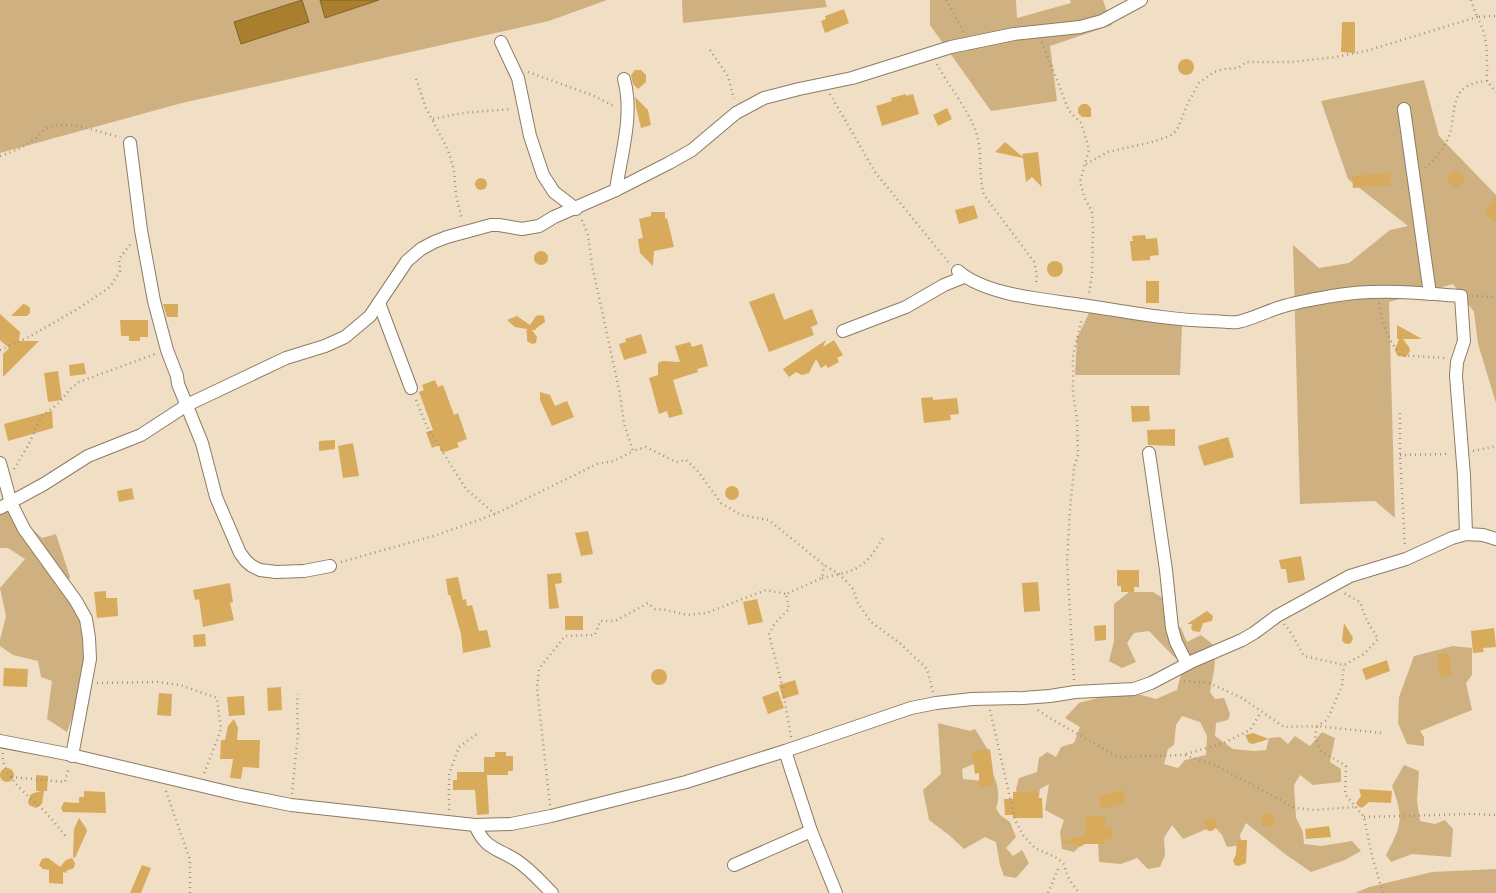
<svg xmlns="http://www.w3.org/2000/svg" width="1496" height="893" font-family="Montserrat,sans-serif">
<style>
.green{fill:#cfb181;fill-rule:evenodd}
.water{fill:#a97e2e;stroke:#846328}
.building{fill:#d7aa5c}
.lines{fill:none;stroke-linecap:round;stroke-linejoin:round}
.minor-casing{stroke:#8c7c64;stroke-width:14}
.path{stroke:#a0947f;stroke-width:2.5;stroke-dasharray:1 4;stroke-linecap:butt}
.minor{stroke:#fff;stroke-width:12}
</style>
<rect width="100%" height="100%" fill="#f0dfc4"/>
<g class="green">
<polygon points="0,0 607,0 549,21 182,103 0,153"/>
<polygon points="682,0 825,0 827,7 683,23"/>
<polygon points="930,0 1016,0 1017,18 1071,3 1070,0 1103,0 1112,25 1050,46 1057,101 991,111 930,25"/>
<polygon points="1424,80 1439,136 1496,195 1496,403 1478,344 1474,312 1453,284 1389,302 1395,518 1375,501 1300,504 1293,245 1319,268 1349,263 1390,230 1408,226 1348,179 1321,101"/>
<polygon points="1090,311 1182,325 1180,375 1075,375 1077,338"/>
<polygon points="7,506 42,538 56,534 70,577 64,592 84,626 84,657 77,704 67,732 47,719 52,681 41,677 38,661 13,655 0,646 0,640 6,616 0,588 25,559 8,548 0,548 0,509"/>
<path d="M1129,592H1153L1166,600V618L1181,628L1187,642L1201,635L1216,647L1214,671L1210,692L1215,699L1224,698L1230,714L1228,720L1216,723L1215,736L1233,749L1254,751L1266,750L1269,738L1280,737L1288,744L1295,736L1310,746L1322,732L1335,738L1330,762L1341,769V782L1313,785L1300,775L1294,785L1296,818L1303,832L1304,844L1321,846L1352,841L1361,851L1345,860L1311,872L1285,854L1246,823L1240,835L1242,845L1227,847L1222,835L1214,826L1183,839L1172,825L1164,838L1165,855L1160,867L1148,869L1137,858L1121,864L1099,862L1098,840H1086L1074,852L1062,849L1060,832L1064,820L1045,810L1049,784L1040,789L1038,803L1019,805L1016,789L1019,778L1037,772L1039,758L1047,752L1056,757L1061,747L1074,743L1080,727L1065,718L1079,703L1113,694L1130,692L1156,699L1177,690L1183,666L1149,631L1134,633L1127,643L1136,662L1122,668L1109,661L1114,641V604ZM1182,716L1200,722L1207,736L1206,755L1185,760L1178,768L1164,764L1168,749L1174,745L1176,725Z"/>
<polygon points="1453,646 1472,648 1472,675 1466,683 1472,710 1420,731 1424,737 1424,746 1407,744 1398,723 1399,697 1414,656"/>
<path d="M938,723L970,731L975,729L988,750L981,761L962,769L963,779L985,781L989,764C995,777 1002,794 996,808L1000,815L1010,822L1016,837L1006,848L1013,856L1022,850L1029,863L1016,878L1004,876L1000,865L996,842L985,837L964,849L949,835L929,820L923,790L941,774Z"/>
<path d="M1404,765L1419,771L1417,801L1420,821L1435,824L1445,820L1453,829L1451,857L1412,854L1391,862L1386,855C1402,825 1404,818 1392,786Z"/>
<polygon points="1496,869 1496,893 1355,893 1369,887 1432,872"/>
</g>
<g class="water">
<polygon points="302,0 309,22 241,44 234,22"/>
<polygon points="320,0 379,0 325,18"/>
</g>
<g class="building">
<polygon points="844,9 849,23 825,33 821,21 826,19 825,16"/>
<polygon points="1342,22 1355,22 1355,53 1341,52"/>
<circle cx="1186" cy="67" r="8"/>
<polygon points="635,70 641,70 646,75 646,82 638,89 633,84 631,75"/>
<polygon points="906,94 906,96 913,94 919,114 882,126 876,106 892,101 891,98"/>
<polygon points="635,97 648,110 651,125 641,128 636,107"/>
<polygon points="1082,104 1087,104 1091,108 1091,117 1082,117 1078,113 1078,108"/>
<polygon points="947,108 952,119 938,126 933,115"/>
<polygon points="1005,142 1023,157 1022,154 1038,152 1042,187 1032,177 1026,182 1023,158 995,152"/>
<circle cx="1456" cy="179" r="8"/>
<polygon points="1390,173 1391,185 1353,188 1352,176"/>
<circle cx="481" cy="184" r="6"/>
<polygon points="1496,195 1496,222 1484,214"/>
<polygon points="974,205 978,218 959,224 955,210"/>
<polygon points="651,212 665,212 665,219 667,218 674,247 654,251 653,266 640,253 638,239 643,238 639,219 651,216"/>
<polygon points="1145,235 1146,239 1157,238 1159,255 1150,256 1150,260 1132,261 1130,241 1133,241 1132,236"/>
<circle cx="541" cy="258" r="7"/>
<circle cx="1055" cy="269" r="8"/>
<rect x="1146" y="281" width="13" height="22"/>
<polygon points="774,293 784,320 812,309 818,324 811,327 814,335 769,352 749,302"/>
<polygon points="23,304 27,305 30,308 30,313 27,316 11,316"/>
<polygon points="163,304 178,304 178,317 167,317"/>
<polygon points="0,314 20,332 19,341 39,341 3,377 3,354 9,348 0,340"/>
<polygon points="539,315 544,316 545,322 535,329 537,330 532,330 537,337 536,343 532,344 527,341 527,333 526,333 527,329 515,327 507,320 517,316 530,325 536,316"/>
<polygon points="120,320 148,320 148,337 140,337 140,341 129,341 129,336 121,336"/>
<polygon points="1397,325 1422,339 1403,339 1409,347 1410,351 1406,357 1398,356 1396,353 1395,349 1399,339 1397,339"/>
<polygon points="641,334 647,353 624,360 619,344 626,342 625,339"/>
<polygon points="826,340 823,347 834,340 843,355 837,358 839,362 828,368 826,365 821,368 816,359 809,373 802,375 796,372 789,377 783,369"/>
<polygon points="690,342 692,347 702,344 708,366 697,369 698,372 673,380 683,414 669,418 667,411 659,414 649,378 658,375 658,363 662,361 680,362 675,346"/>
<polygon points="84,363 86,374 70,376 69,365"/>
<polygon points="58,371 62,400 48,402 44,373"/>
<polygon points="435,380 438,387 443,385 454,415 458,413 467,439 457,443 459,447 442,453 439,445 432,448 426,432 433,430 419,392 424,390 422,385"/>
<polygon points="540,392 550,395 555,406 567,401 574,417 552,426 540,400"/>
<polygon points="933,397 933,400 957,398 959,414 950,415 951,420 924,423 921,398"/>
<polygon points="1131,406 1149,406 1150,421 1132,422"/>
<polygon points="52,411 53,428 8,441 4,424"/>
<polygon points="1175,429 1175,446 1148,445 1147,430"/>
<polygon points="1228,437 1234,457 1204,466 1198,446"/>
<polygon points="335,440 335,449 319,451 319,441"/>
<polygon points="353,443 359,476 343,478 338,446"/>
<circle cx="732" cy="493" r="7"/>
<polygon points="132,488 134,499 119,502 117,491"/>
<polygon points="588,531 593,554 581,556 575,533"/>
<polygon points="1301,556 1305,580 1288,583 1286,569 1281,569 1279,560"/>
<polygon points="1117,570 1139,570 1139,587 1134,587 1134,592 1121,592 1121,586 1117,586"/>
<polygon points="561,573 562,583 555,584 559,608 549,609 547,574"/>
<polygon points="458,577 463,600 466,599 467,606 472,605 479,631 487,630 491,647 463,653 461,634 450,595 448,595 446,579"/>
<polygon points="1038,582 1040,611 1024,612 1022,583"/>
<polygon points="230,583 233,602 230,603 234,620 203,627 199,599 195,600 193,590"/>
<polygon points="106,591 106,598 117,598 118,616 97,618 94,592"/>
<polygon points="757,599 763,622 748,625 743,602"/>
<polygon points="1207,611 1213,616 1212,621 1203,623 1200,632 1193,631 1191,628 1192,624 1187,624"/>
<rect x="565" y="616" width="18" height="14"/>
<polygon points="1344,623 1353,638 1351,643 1348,644 1344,643 1342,640"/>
<polygon points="1106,625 1106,640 1095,641 1094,626"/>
<polygon points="1494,628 1496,647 1483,648 1484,652 1473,653 1471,631"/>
<polygon points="205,634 206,646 194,647 193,635"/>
<polygon points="1449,653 1452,675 1440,677 1437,654"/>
<polygon points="1387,660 1390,671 1366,680 1362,669"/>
<polygon points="4,668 28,669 27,687 3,686"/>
<circle cx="659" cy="677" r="8"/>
<polygon points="795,680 799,694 783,699 779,685"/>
<polygon points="281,687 282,710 268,711 267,688"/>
<polygon points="778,691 784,708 768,714 762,697"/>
<polygon points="159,693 172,694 171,716 157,715"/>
<polygon points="244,696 245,715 229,716 227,697"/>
<polygon points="234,719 238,728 237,740 260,740 259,768 243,767 241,779 230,778 233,759 220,759 221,740 225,740 228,726"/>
<polygon points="1253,733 1269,739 1253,744 1249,743 1245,735"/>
<polygon points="990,749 993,771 993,786 979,787 979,773 975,774 972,752"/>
<polygon points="495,752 506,752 506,756 513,756 513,771 508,771 508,775 487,775 489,814 477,815 475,790 453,790 453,780 457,780 457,772 484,772 484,757 495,757"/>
<circle cx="7" cy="775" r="7"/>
<polygon points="36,775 48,776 47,791 44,791 42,804 36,808 29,805 28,801 31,794 41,791 36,791"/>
<polygon points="1359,789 1392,791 1391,803 1369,802 1362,808 1358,806 1356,803 1361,796"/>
<polygon points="1123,790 1126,802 1102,809 1098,796"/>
<polygon points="84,791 105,792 106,813 63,812 61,808 64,802 79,803 79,797 84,797"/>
<polygon points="1038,791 1038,798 1042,798 1043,818 1013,818 1013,815 1005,815 1004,799 1013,799 1013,792"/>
<circle cx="1268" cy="820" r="7"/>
<polygon points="1086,816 1105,816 1105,827 1112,827 1112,839 1105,839 1105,844 1085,844 1080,847 1075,844 1063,844 1062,842 1085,835"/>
<polygon points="1214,816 1217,823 1217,827 1212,831 1208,831 1204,825 1204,822"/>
<polygon points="79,818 86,828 87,831 75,858 73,857 74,829"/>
<polygon points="1329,826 1331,837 1306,839 1305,829"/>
<polygon points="1237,840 1247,840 1246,863 1239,866 1235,865 1233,861 1236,854"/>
<polygon points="45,858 48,858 60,867 66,860 72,858 75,863 74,868 66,871 67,873 63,872 63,884 49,883 49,870 43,869 39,865 42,859"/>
<polygon points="142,865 151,868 141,893 130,893"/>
</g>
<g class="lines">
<defs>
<g id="minor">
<polyline points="501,42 518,78 530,136 543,175 554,192 576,209"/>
<polyline points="1404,109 1430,294"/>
<polyline points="130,143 141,230 154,301 167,350 177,376 178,384 202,443 216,497 240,553 246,561 252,566 260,570 276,572 304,571 330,566"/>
<path d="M616,190C621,154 634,115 624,79"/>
<path d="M958,271C989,298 1056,300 1095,307C1134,313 1172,320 1211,321C1220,321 1229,323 1238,322C1252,319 1267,311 1281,307C1297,302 1315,299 1332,296C1375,288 1418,293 1461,296L1464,341L1457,362L1456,376L1464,476L1466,534"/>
<polyline points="379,303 411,388"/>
<polyline points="843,331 906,307 944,285 964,277"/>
<polyline points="1149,453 1166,570 1172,628 1176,642 1187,664"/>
<polyline points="0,463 11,503 24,529 76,601 86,619 89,638 90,659 72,756"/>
<polyline points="0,508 44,484 88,456 141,435 187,405 286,358 325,346 345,337 370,316 407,261 421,249 434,242 447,237 491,225 499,225 522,229 539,226 554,217 616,190 669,163 692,150 736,113 764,98 799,89 852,78 951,47 1014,34 1080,27 1102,21 1141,0"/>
<polyline points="0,741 67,754 236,794 291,805 475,825 511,824 551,816 686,782 785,751 911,708 936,703 972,699 1023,698 1050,696 1075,692 1134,689 1151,683 1193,661 1242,640 1254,633 1277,616 1350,576 1406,559 1452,538 1466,534 1483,535 1496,539"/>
<polyline points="785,751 811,831 836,893"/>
<path d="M475,825C485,849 497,848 516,860C530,869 541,882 552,893"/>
<polyline points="734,865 811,831"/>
</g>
</defs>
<use href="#minor" class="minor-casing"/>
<g class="path">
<polyline points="946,0 964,32"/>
<polyline points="1471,0 1477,17 1496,16"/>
<polyline points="1042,42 1069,111 1081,123 1089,149 1080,182 1085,199 1092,211 1093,229 1092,274 1089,294"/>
<polyline points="710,50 728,76 734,99"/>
<path d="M937,64C949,87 968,109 976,132C983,152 978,175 984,195L1034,262L1037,274L1036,285"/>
<polyline points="528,72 592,95 616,107"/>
<polyline points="416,79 426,108 448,150 454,170 456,195 462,220"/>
<polyline points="830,94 875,172 949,263"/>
<polyline points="433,119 462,113 511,109"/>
<path d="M0,156C13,152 24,147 35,139C39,136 42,131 47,128C66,118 100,133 120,137"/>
<path d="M1086,164L1108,152L1152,142L1170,136L1177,130L1188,103L1199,83L1214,72L1225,69L1238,68L1246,62H1291L1336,57L1366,51L1477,17C1489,38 1487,58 1487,81L1496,92"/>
<path d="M1425,168C1435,159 1444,149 1449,136C1458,108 1447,85 1487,81"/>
<polyline points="582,220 588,235 592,265 620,394 624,424 633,451 646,447 676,462 686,460 697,470 721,503 741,515 769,520 824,565 839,574 852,587 858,603 871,622 901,644 927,669 933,692"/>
<polyline points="1472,296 1496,297"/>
<path d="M1379,303C1383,325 1386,336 1400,355L1445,358"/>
<polyline points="0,350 29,337 79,308 110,287 120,271 119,259 132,242"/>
<polyline points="416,400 427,427 466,489 495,514"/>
<polyline points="1400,413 1400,455 1405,547"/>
<polyline points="1473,451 1496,446"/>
<polyline points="1400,455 1450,454"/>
<polyline points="14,469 29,444 41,417 60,402 70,389 79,382 155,354"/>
<polyline points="341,562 437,535 495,514 597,464 614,461 633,451"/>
<path d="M822,578C834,575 850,573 860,566C870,560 877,547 883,538"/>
<polyline points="1284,624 1290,631 1304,656 1344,665 1364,654 1378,639 1367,621 1360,602 1344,593"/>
<polyline points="1074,680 1067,563 1070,509 1074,468 1078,455 1077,420 1073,393 1073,355 1082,318"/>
<polyline points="1184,681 1209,683 1242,698 1284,727 1317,726 1327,720 1342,686 1344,665"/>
<polyline points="97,683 159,682 180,685 217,698 221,729 204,774"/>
<polyline points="990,710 1015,820 1023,835 1035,848 1057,858 1063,863 1069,879 1079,893"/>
<polyline points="1038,710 1048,717 1118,757 1185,755 1215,765 1295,808 1315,810 1355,807"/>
<polyline points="1381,733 1317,726 1315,738 1321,751 1346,766 1345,794 1364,817 1372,856 1383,893"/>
<polyline points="791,737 782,685 769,634 775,623 789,609 786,594 822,578 824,565"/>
<path d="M3,753C0,778 35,800 50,817C56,824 61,831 67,838"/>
<polyline points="1186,754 1224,743 1250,730 1261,712"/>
<polyline points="11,777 65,782 69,767"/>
<polyline points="166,791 190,860 190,893"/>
<polyline points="292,794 298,734 297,703 298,694"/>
<polyline points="550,805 537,688 539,669 565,636 595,635 600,621 615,621 648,603 655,609 667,610 687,615 706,613 766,590 786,594"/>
<polyline points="449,810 449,774 459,747 477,734"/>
<polyline points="1364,817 1471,814 1496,815"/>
<polyline points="1048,893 1058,869"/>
</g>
<use href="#minor" class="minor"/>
</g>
</svg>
